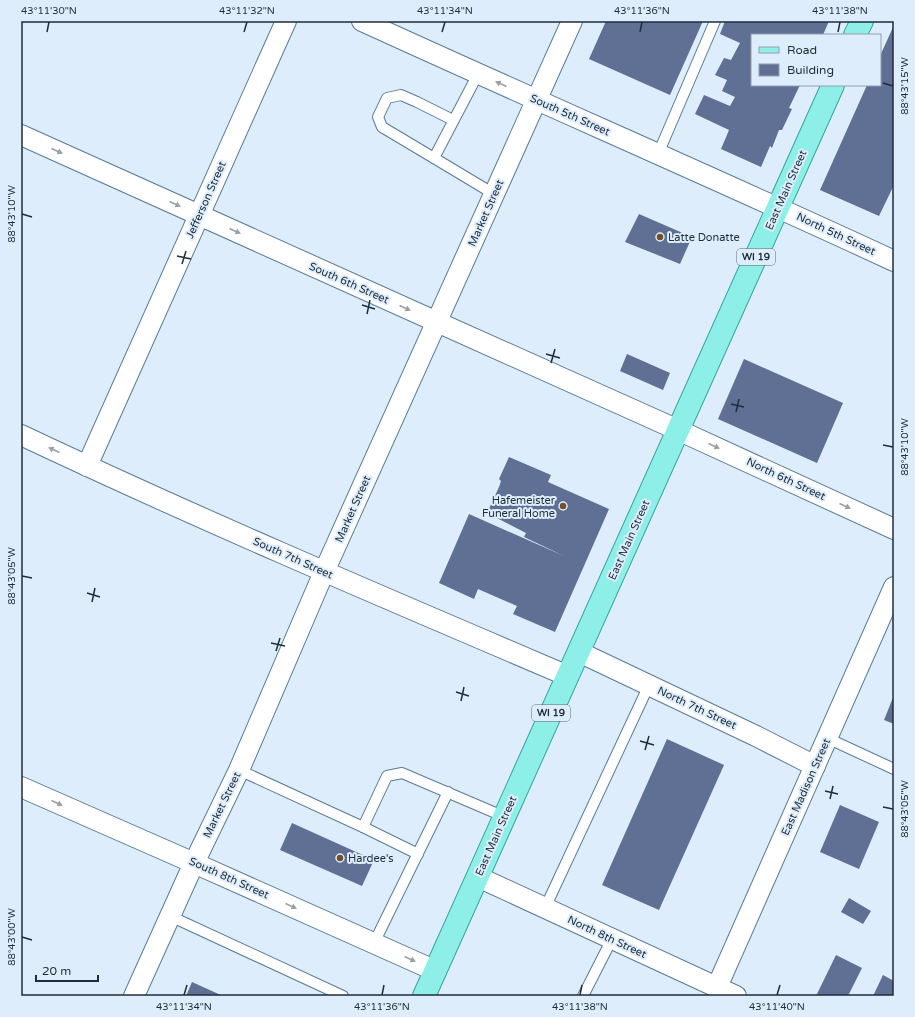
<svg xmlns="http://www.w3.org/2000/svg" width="915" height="1017" font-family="'Varela Round',sans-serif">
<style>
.building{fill:#607095}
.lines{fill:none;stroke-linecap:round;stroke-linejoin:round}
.service-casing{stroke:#597b9a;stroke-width:12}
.minor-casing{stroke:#597b9a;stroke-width:22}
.primary-casing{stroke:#35a4a0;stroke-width:24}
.service{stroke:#fff;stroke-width:10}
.minor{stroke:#fff;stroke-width:20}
.primary{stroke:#8defe7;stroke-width:22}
.oneway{fill:#9aa0a6}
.ticks{fill:none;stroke:#1f2d3a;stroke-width:1.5}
.poi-dot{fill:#735029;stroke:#deedfb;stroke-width:1.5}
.labels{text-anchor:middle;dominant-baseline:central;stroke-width:4;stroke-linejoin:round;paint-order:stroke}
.shield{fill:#deedfb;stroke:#586774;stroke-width:1}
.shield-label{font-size:10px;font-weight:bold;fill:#1f2d3a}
.street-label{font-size:11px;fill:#1f2d3a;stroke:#deedfb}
.poi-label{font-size:11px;fill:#1f2d3a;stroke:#deedfb;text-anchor:start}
.neatline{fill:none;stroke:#1f2d3a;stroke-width:1.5}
.ticks-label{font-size:10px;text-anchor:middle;fill:#1f2d3a}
</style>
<rect width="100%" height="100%" fill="#deedfb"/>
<g class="building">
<polygon points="606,21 703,21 670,95 589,59"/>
<polygon points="725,21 829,21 823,35 752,35 752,85 800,85 789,108 792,109 782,130 779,130 772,148 770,146 761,167 721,149 729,130 695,114 704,95 730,106 735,97 722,91 727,80 715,75 724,58 731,60 740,43 720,34"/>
<polygon points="894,25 894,185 879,216 820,190 867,85 880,85 880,56"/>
<polygon points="639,214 692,237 680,264 625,242"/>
<polygon points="627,354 670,373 663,390 620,371"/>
<polygon points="744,359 843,403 817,463 718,419"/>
<polygon points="509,457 551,475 548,482 609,509 555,632 513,614 517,606 478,589 474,599 439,583 469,514 564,556 524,537 526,533 487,513 499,487 501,481 499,479"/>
<polygon points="894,695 894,724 884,720"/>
<polygon points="667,739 724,765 659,910 602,885"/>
<polygon points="840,805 879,822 859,869 820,852"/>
<polygon points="292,823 374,860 362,886 280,850"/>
<polygon points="849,898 871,911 863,924 841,912"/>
<polygon points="836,955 862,968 848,996 816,996"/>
<polygon points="883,975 894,981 894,996 873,996"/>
<polygon points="192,982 223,996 186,996"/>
</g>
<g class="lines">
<defs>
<g id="service">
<polyline points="478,74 434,158 494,194"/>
<polyline points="658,154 715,21"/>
<polyline points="434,158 382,127 378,117 387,98 401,95 417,102 453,120"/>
<polyline points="827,738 894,769"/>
<polyline points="239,770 363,827 387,776 402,773 505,817"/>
<polyline points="363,827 418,854"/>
<polyline points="545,908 649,685"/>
<polyline points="170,916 343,996"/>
<polyline points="374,943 448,792"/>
<polyline points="583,996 612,939"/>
</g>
<g id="minor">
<path d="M362,21C539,102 717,179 894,261"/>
<polyline points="21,135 437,322 678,430 894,529"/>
<path d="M21,435C201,520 385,598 568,676"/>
<polyline points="87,466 286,21"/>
<polyline points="579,652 756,736 815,766"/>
<polyline points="21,787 194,863 436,971"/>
<polyline points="478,877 736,996"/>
<polyline points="717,987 894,587"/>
<polyline points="134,996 194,863 239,770 324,572 572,21"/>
</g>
<g id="primary">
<polyline points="855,35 862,21"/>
<polyline points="424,996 833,85"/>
</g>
</defs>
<use href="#service" class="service-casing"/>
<use href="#minor" class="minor-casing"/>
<use href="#primary" class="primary-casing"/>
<use href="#service" class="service"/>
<use href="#minor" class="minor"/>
<use href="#primary" class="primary"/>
</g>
<defs><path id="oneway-solid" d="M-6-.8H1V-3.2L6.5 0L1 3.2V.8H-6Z"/></defs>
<g class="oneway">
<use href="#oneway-solid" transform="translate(501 84) rotate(-156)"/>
<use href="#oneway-solid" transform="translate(57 151) rotate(24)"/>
<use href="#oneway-solid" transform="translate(175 204) rotate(24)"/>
<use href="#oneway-solid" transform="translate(235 231) rotate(24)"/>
<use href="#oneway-solid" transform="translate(405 308) rotate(24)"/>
<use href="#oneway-solid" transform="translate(714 446) rotate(25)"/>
<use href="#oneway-solid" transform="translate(54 450) rotate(-155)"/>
<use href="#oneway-solid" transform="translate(845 506) rotate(25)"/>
<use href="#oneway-solid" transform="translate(57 803) rotate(24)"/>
<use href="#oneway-solid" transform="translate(291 906) rotate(24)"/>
<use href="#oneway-solid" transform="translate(410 959) rotate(24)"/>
</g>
<path class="ticks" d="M47,32L49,22M244,32L247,22M442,32L445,22M640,32L642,22M838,32L840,22M883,83L893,86M22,214L32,217M177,256L191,259M182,264L186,251M362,305L375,309M367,314L370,300M546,354L560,358M551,363L555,349M731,404L744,407M736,412L739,399M883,445L893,447M22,576L32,578M87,593L100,597M92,602L95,588M271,643L285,646M276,651L280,638M456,692L469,696M461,701L464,687M640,741L654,745M645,750L649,736M825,791L838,794M830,799L833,786M883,807L893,809M22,937L32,940M184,995L187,985M382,995L384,985M580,995L582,985M777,995L780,985"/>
<g class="poi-dot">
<circle cx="660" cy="237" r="4"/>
<circle cx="563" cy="506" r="4"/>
<circle cx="340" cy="858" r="4"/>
</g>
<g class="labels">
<g class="shield">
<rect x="737" y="249" width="38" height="16" rx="3"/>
<rect x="532" y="705" width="38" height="16" rx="3"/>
</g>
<g class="shield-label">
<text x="756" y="257">WI 19</text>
<text x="551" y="713">WI 19</text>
</g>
<g class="street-label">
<text transform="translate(570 115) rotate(24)">South 5th Street</text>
<text transform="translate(786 190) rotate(-66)">East Main Street</text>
<text transform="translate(206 200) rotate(-66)">Jefferson Street</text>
<text transform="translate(486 213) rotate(-66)">Market Street</text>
<text transform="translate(836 234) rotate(25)">North 5th Street</text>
<text transform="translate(349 283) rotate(24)">South 6th Street</text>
<text transform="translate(786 479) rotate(25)">North 6th Street</text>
<text transform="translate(353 509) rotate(-66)">Market Street</text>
<text transform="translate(629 540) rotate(-66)">East Main Street</text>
<text transform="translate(293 558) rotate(24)">South 7th Street</text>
<text transform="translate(697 708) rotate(25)">North 7th Street</text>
<text transform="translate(806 787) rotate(-66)">East Madison Street</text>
<text transform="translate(222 805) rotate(-64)">Market Street</text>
<text transform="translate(496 836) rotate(-66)">East Main Street</text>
<text transform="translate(229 878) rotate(24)">South 8th Street</text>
<text transform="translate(607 937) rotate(25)">North 8th Street</text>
</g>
<g class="poi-label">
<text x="668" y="237">Latte Donatte</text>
<text x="555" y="500" text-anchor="end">Hafemeister<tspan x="555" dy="13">Funeral Home</tspan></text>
<text x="348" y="858">Hardee's</text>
</g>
</g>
<rect width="915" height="1017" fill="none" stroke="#deedfb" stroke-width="44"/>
<rect x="751" y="34" width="130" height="52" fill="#deedfb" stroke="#92a0ae"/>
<rect x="759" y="47" width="20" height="6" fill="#8defe7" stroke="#92a0ae"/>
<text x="787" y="54" font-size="12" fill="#1f2d3a">Road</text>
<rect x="759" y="64" width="20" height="12" fill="#607095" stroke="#92a0ae"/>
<text x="787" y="74" font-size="12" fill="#1f2d3a">Building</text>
<path d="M36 975v6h62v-6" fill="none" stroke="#1f2d3a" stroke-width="2"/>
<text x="42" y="975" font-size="12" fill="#1f2d3a" stroke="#deedfb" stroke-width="3" paint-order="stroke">20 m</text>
<rect x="22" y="22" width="871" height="973" class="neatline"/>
<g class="ticks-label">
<text x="49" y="14">43°11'30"N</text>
<text x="247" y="14">43°11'32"N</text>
<text x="445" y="14">43°11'34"N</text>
<text x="642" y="14">43°11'36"N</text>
<text x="840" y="14">43°11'38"N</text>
<text transform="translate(904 86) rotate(-90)" y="4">88°43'15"W</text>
<text transform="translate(11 214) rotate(-90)" y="4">88°43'10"W</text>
<text transform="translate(904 447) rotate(-90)" y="4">88°43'10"W</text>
<text transform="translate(11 576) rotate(-90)" y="4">88°43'05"W</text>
<text transform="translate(904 809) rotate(-90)" y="4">88°43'05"W</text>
<text transform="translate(11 937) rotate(-90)" y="4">88°43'00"W</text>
<text x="184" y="1010">43°11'34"N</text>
<text x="382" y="1010">43°11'36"N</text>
<text x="580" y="1010">43°11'38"N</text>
<text x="777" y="1010">43°11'40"N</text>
</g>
</svg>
